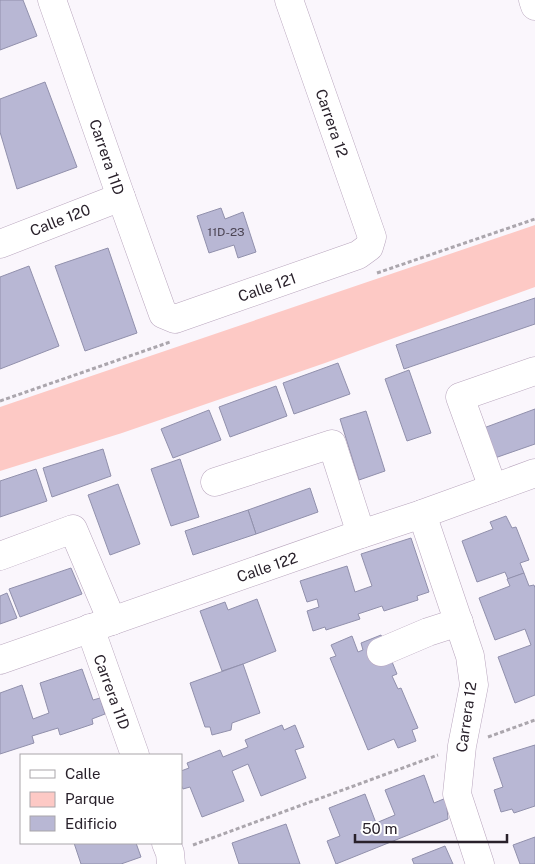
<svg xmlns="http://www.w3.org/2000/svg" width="535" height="864" font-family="'Public Sans',sans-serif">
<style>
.green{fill:#fdc9c5}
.building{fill:#b8b7d4;stroke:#9190ac}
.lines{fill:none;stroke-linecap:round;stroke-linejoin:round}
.minor-casing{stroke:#b8a5bd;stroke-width:29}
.path{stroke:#aba6ad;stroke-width:3;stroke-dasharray:4 2.5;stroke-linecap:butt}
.minor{stroke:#fff;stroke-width:28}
.labels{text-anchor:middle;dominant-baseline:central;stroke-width:4.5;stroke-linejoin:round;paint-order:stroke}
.number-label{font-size:12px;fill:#4d4655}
.street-label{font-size:15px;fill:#29212b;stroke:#fff}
</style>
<rect width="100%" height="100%" fill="#faf6fc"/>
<polygon class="green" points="535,225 535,287 325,363 122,433 0,471 0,407"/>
<g class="building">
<polygon points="0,0 23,0 37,36 0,50"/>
<polygon points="45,82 77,167 17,189 0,132 0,99"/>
<polygon points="221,208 225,219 243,212 256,252 238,258 234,245 209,253 197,216"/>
<polygon points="108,248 137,333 85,351 55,266"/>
<polygon points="29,266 59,346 0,369 0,277"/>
<polygon points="535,298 535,324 404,369 396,345"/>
<polygon points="338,363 350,394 294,414 283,383"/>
<polygon points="409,370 431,433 407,441 385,379"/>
<polygon points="276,386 287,416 230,437 219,407"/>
<polygon points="535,409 535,444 492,459 481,429"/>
<polygon points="209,410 221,440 173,458 161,429"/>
<polygon points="366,411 385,471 359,480 340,419"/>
<polygon points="103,449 111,476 52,497 43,468"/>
<polygon points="180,459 199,517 171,526 151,469"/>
<polygon points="36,469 47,501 0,517 0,481"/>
<polygon points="118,484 140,544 110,555 88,495"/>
<polygon points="310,488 318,512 256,534 248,510"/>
<polygon points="248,510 256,534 193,555 185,531"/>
<polygon points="506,516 512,528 516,527 529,560 520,563 524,573 508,579 505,572 477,582 462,541 493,529 490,522"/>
<polygon points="411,538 429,592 417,596 418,600 384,611 382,606 358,614 360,619 326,630 325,627 313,631 307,611 319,607 317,599 307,602 300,581 347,566 355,592 372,586 361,554"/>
<polygon points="71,568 82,594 20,617 9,589"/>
<polygon points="524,573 529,586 534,585 535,588 535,695 515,703 498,657 531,645 525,629 495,640 479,598 510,586 507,579"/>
<polygon points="7,593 17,618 0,624 0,596"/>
<polygon points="257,599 276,651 243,664 222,671 200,611 225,602 228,610"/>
<polygon points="381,635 397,674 392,676 398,689 401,688 418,728 412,730 416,741 398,748 394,739 368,750 330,658 336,656 331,645 352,636 358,652 363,650 361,643"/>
<polygon points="243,664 260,713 232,723 231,730 212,735 210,727 205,727 190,683"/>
<polygon points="82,669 93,700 100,698 105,714 92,719 93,724 60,735 58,728 32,736 34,743 0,754 0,693 22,685 33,719 49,713 40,683"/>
<polygon points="282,725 284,730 295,725 304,747 295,750 306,778 261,796 248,764 232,771 244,801 202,817 190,787 183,789 181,785 181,771 189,768 187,763 220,750 223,757 248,747 245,740"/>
<polygon points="535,745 535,806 514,813 512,809 501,812 494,790 503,787 493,758"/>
<polygon points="424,775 434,803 446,798 448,819 336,864 327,841 340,836 329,808 365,794 376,823 395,815 385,790"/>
<polygon points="286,824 300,864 239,864 232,843"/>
<polygon points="535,837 535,864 520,864 513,845"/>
<polygon points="74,843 136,843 141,857 121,864 81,864"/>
<polygon points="445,846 453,864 414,864 412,859"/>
</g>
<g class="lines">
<defs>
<g id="minor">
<polyline points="52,0 121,197 163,314 175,319 358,255 369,247 372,237 289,0"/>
<polyline points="533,0 535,6"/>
<polyline points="0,244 121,197"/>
<polyline points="215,482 332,444 361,534"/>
<polyline points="493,488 460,397 535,371"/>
<polyline points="422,514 470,656 474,685 462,746 457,794 480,864"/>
<polyline points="0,556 73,529 112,621"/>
<polyline points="90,628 135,755"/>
<polyline points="381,652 428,632 459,622"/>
<polyline points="0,660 349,538 422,514 535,473"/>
<polyline points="166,843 170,853 171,864"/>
</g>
</defs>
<use href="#minor" class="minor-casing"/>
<g class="path">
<polyline points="377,273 535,219"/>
<polyline points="0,401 170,342"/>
<polyline points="488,737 535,720"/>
<polyline points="193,845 438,755"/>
</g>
<use href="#minor" class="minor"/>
</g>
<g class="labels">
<g class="number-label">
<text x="226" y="232">11D-23</text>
</g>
<g class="street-label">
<text transform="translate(332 123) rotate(71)">Carrera 12</text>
<text transform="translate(107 157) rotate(71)">Carrera 11D</text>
<text transform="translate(60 220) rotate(-21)">Calle 120</text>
<text transform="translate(267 287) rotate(-19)">Calle 121</text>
<text transform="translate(267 567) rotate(-19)">Calle 122</text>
<text transform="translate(112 692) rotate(70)">Carrera 11D</text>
<text transform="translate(466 717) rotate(-82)">Carrera 12</text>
</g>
</g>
<rect x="20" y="754" width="162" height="90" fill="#ffffff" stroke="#a9a6aa"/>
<rect x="30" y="770" width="25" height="8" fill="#ffffff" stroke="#a9a6aa"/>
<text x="65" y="779" font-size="15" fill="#29212b">Calle</text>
<rect x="30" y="792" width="25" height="15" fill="#fdc9c5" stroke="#a9a6aa"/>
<text x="65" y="804" font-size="15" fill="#29212b">Parque</text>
<rect x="30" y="816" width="25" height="15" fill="#b8b7d4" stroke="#a9a6aa"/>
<text x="65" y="829" font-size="15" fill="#29212b">Edificio</text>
<path d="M355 834v8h152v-8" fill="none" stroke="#29212b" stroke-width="2.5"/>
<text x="362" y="834" font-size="15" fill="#29212b" stroke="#ffffff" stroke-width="4" paint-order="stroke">50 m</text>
</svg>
